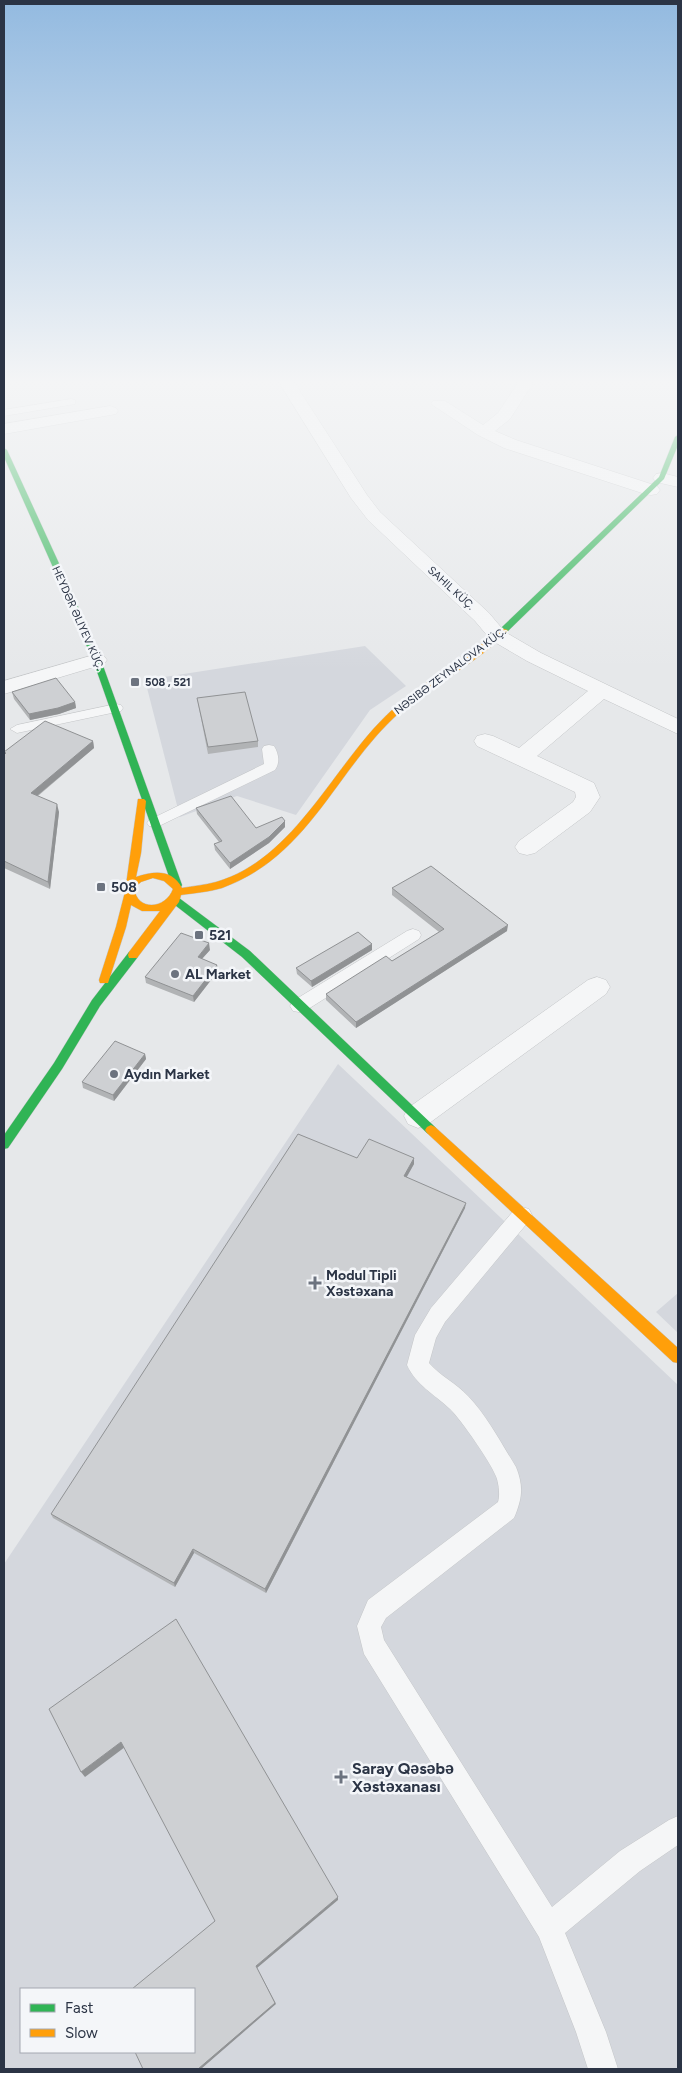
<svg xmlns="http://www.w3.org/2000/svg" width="682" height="2073" font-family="Figtree,sans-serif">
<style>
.built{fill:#d4d7dd;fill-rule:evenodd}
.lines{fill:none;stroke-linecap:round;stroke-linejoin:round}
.lane-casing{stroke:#c4c6c8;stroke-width:1}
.street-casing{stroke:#c4c6c8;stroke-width:1}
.fast-casing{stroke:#c4c6c8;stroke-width:1}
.slow-casing{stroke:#c4c6c8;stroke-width:1}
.lane{fill:#f5f6f7;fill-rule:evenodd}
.street{fill:#f5f6f7;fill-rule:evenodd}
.fast{fill:#30b455;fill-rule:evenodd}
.slow{fill:#ff9f0a;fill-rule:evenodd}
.wall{fill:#b1b3b5}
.shaded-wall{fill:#909294}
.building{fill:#ced0d3;stroke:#909294}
.poi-dot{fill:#6c737f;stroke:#f4f6f9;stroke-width:2}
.labels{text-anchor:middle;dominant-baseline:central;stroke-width:5;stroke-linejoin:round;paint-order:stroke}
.far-street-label{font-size:11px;fill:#2b3445;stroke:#f4f6f9}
.far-poi-label{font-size:11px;font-weight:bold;fill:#2b3445;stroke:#f4f6f9;text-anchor:start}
.poi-label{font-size:14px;font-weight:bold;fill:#2b3445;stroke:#f4f6f9;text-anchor:start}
.near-poi-label{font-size:16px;font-weight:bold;fill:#2b3445;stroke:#f4f6f9;text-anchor:start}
</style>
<rect width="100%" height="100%" fill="#e6e8ea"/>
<g class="built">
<polygon points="365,646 406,686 370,710 296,815 237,796 180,817 145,680"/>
<path d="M338,1064L678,1385V2069H4V1564ZM21,1989H194V2052H21Z"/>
<polygon points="678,1293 678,1333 656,1312"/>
</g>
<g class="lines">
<defs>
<g id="lane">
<polygon points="71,399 75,400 75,404 4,416 4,410"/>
<polygon points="116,704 121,705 123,708 121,711 17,733 10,729 17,725"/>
<path d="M269,745L274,746C279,754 280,763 275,770L159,826H149L147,823L149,820L264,764L262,749L264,746Z"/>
<polygon points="413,929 419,931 421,935 419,939 305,1011 299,1012 293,1011 290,1006 293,1001 407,931"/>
<path d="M522,1207L529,1209L532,1215L529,1221L445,1322L436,1338L429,1363C440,1376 456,1383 468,1396C487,1416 501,1443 516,1467C524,1487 522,1499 514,1518L386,1618L381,1627L384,1640L552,1907L620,1851L669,1820L678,1816V1845L640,1871L565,1933L606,2032L618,2069H588L576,2032L539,1937L364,1654L357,1626L368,1600L498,1502C500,1496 499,1486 497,1479C494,1467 460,1418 450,1409C434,1394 416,1385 407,1365L415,1335L431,1308L515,1209Z"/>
</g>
<g id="street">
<polygon points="277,379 292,379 367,495 380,512 489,613 505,632 541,653 678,719 678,734 604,699 537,756 594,783 600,797 590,812 535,853 527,855 519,853 515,847 519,841 573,802 576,797 575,792 477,746 474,741 477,736 485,734 493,736 519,748 588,691 527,661 491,640 475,621 368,520 351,498"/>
<polygon points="520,380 529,379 533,383 510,419 495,431 516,440 657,486 660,490 657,494 651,495 645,494 504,448 478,435 431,404 433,401 445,401 483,425 498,413"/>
<polygon points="110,406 116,408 118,411 116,414 4,434 4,424"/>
<polygon points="662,473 678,477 678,487 656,482 653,478 656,474"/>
<polygon points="97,654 104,656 107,660 104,664 4,694 4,681"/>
<polygon points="597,977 606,980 610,987 606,994 428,1124 418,1128 408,1124 404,1116 408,1108 588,980"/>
</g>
<g id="fast">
<polygon points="678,435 678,445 664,479 507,632 501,632 501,628 659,477 675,437"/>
<polygon points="4,448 7,450 68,583 102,663 182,885 181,887 177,888 172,885 94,663 60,583 4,457"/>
<polygon points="175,895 250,951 435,1127 437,1130 435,1133 431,1135 427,1133 242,957 171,902 170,899 171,896"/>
<polygon points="133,951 137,952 138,955 137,958 100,1006 62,1069 8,1148 4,1149 4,1135 54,1063 92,1000 129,952"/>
</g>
<g id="slow">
<path d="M501,628L508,630C480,663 433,683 400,712C335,770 310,856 222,888C209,892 194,893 181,895L179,902L137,958H129L128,955L129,952L160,911H142L131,905L126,927L109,980L108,983H100L99,980L116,927L125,892L138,799H144L146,801L141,853L136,877C154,871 172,869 182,888C193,886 205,885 216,882C296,859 334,763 392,710C426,679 467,659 501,628ZM153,878L164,881L173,889C166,909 137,912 134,888L141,882Z"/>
<polygon points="431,1125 435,1127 678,1348 678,1363 673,1362 427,1133 425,1130 427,1127"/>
</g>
</defs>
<use href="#lane" class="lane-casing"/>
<use href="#street" class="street-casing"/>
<use href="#fast" class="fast-casing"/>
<use href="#slow" class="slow-casing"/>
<use href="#lane" class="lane"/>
<use href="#street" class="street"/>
<use href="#fast" class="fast"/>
<use href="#slow" class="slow"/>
</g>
<g class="wall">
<polygon points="12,692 75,702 76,708 59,714 30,720 14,699"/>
<polygon points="197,698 258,741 258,747 208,754"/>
<polygon points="93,741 94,748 38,796 59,812 50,889 4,868 4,752"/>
<polygon points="196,808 256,828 285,821 285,827 269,843 230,869 215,850 214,844 219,842 197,814"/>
<polygon points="392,888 507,931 356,1028 326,1000 326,994 392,961 439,932 392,895"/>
<polygon points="372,944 372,950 312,987 297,974 296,968"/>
<polygon points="210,950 202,959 217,965 218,971 194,1002 146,983 145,977"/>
<polygon points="145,1054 146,1059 114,1101 83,1088 82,1082"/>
<polygon points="357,1158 414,1164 406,1177 465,1208 266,1593 194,1553 175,1587 53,1518 51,1514"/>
</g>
<g class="shaded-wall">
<polygon points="75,702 76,708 59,714 30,720 29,714"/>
<polygon points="93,741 94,748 32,800 31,793"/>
<polygon points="57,804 59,812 50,889 48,882"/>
<polygon points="285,821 285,827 269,843 230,869 230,863"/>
<polygon points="508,925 507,931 356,1028 356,1022"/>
<polygon points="209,943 210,950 198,963 198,957"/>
<polygon points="372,944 372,950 312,987 311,981"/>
<polygon points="217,965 218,971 194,1002 193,996"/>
<polygon points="145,1054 146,1059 114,1101 113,1095"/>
<polygon points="414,1158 414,1164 404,1182 404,1176"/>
<polygon points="466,1203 465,1208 266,1593 265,1589"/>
<polygon points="193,1549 194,1553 175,1587 174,1583"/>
<polygon points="121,1742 125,1747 85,1777 81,1772"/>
<polygon points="338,1897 338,1900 257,1968 276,2004 201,2069 198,2069 256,1966"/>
</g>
<g class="building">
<polygon points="56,678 75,702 58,708 29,714 12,692"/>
<polygon points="245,692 258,741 208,747 197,698"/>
<polygon points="45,721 93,741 31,793 57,804 48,882 4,861 4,755 6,753 4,752"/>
<polygon points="231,796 256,828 282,817 285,821 269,837 230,863 214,844 222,841 196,808"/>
<polygon points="431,866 508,925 356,1022 326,994 386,956 392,961 444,929 392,888"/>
<polygon points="358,932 372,944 311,981 296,968"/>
<polygon points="181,933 209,943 198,957 217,965 193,996 145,977"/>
<polygon points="115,1041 145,1054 113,1095 82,1082"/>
<polygon points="298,1134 357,1158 369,1139 414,1158 404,1176 466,1203 265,1589 193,1549 174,1583 51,1514"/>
<polygon points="176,1619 338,1897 256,1966 275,2003 198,2069 143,2069 135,2052 194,2052 194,1989 132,1989 215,1921 121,1742 81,1772 49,1709"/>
</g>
<linearGradient id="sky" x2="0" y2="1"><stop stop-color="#93bae0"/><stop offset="0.57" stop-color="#f4f5f6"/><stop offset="1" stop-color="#f4f5f6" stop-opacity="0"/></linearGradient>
<rect width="682" height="670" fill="url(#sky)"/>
<g class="poi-dot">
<rect x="130" y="677" width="10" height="10" rx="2.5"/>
<rect x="96" y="882" width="10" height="10" rx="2.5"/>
<rect x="194" y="930" width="10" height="10" rx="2.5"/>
<circle cx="175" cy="974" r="5"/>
<circle cx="114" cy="1074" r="5"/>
<path d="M312.5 1275.5h5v5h5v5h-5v5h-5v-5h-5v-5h5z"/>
<path d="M338.5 1769.5h5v5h5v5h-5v5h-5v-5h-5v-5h5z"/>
</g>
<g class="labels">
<g class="far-street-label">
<text transform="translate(451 588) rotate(42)">SAHIL KÜÇ.</text>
<text transform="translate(78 618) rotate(66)">HEYDƏR ƏLIYEV KÜÇ.</text>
<text transform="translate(450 671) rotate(-37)">NƏSIBƏ ZEYNALOVA KÜÇ.</text>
</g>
<g class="far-poi-label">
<text x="145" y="682">508 , 521</text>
</g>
<g class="poi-label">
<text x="111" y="887">508</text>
<text x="209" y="935">521</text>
<text x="185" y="974">AL Market</text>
<text x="124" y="1074">Aydın Market</text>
<text x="326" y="1275">Modul Tipli<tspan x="326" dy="16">Xəstəxana</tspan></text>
</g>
<g class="near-poi-label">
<text x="352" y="1768">Saray Qəsəbə<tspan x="352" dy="18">Xəstəxanası</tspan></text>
</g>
</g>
<rect width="682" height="2073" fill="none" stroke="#2b3445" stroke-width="10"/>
<rect x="20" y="1988" width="175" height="65" fill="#f4f6f9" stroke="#a4a8b1"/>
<rect x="30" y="2004" width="25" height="8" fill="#30b455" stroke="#a4a8b1"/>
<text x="65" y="2013" font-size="15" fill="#2b3445">Fast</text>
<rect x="30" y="2029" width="25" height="8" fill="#ff9f0a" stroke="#a4a8b1"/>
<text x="65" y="2038" font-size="15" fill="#2b3445">Slow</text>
</svg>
